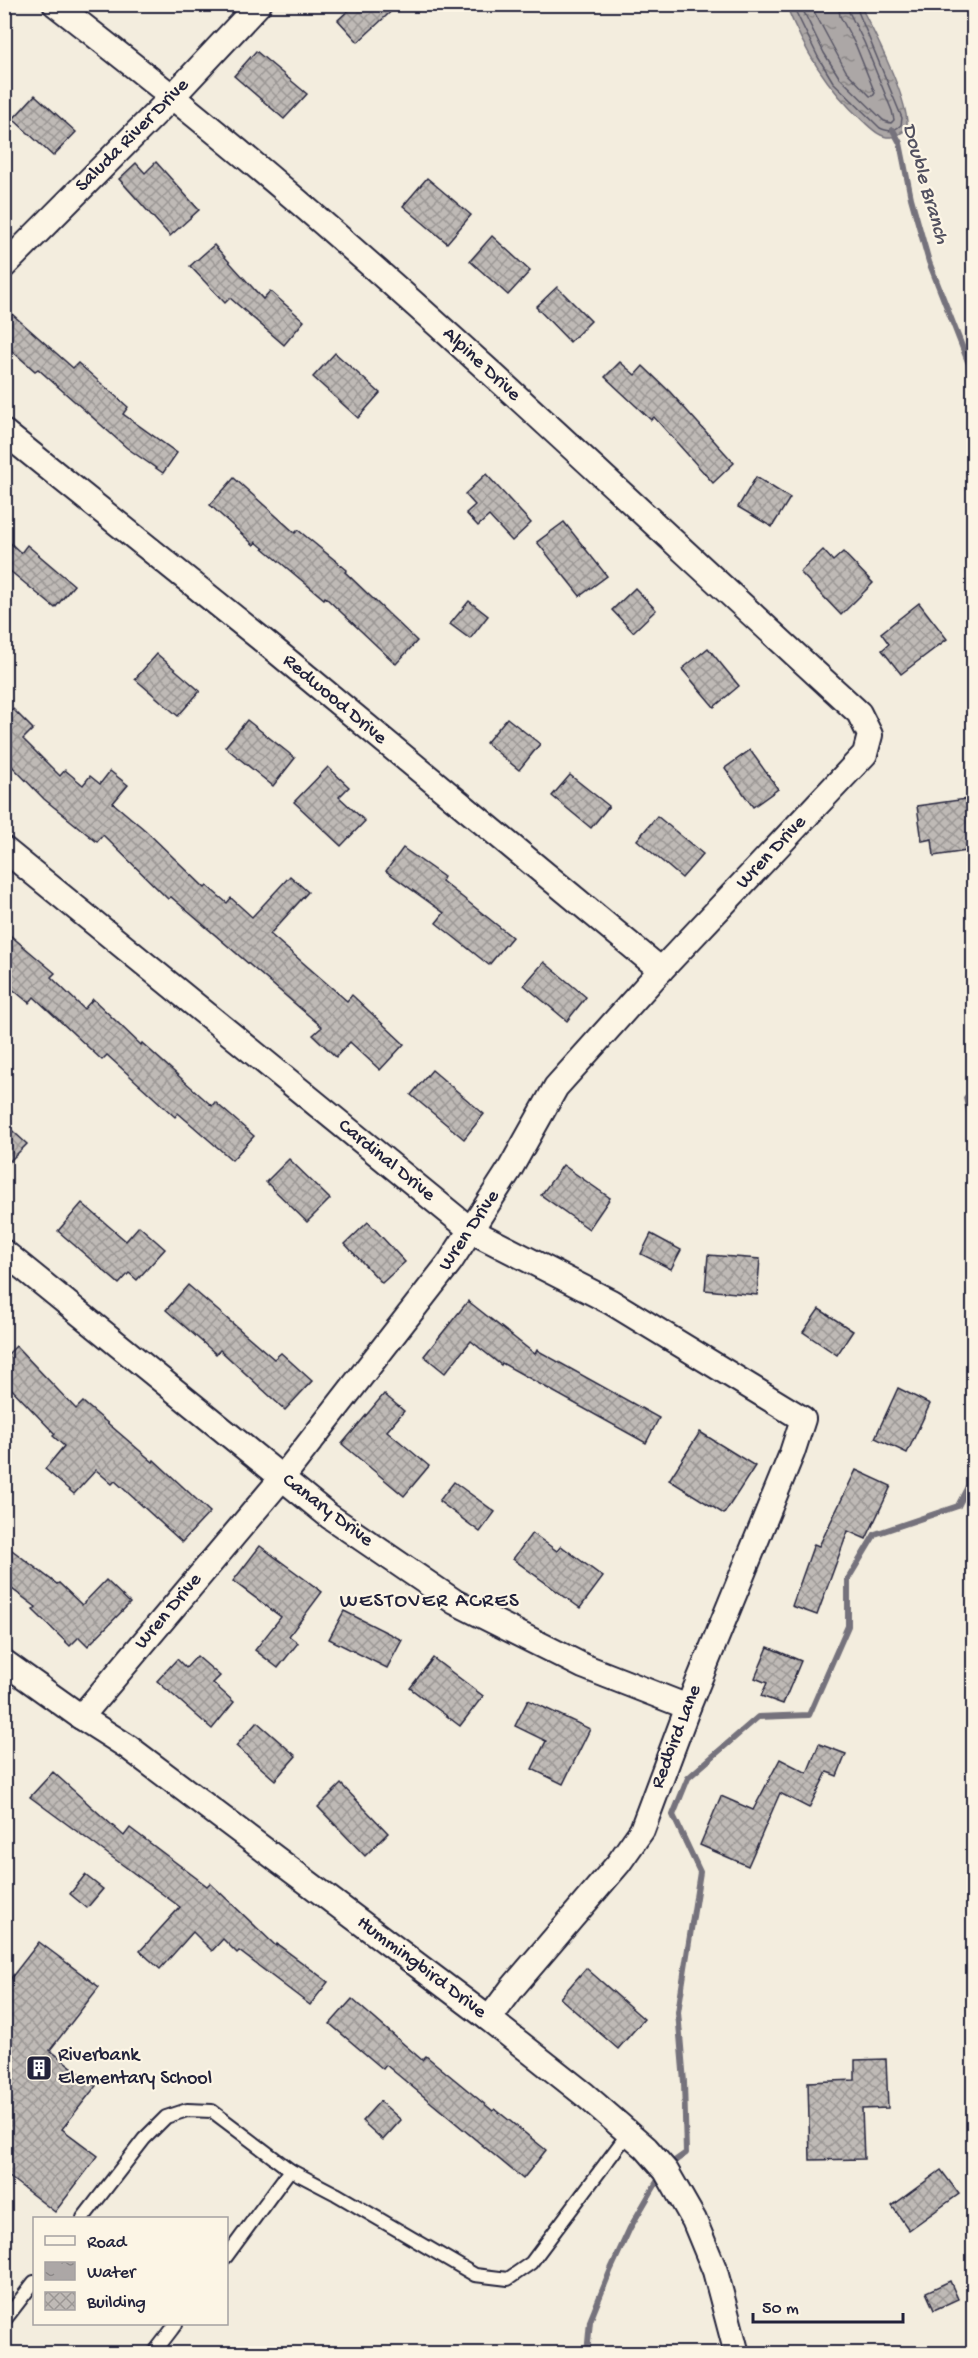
<svg xmlns="http://www.w3.org/2000/svg" width="978" height="2358" font-family="'Gochi Hand',sans-serif">
<style>
.water{fill:url(#water-ripples);stroke:#75727b;stroke-width:1.5}
.lines{fill:none;stroke-linecap:round;stroke-linejoin:round}
.shore{stroke:#595766;stroke-width:1.5}
.stream{stroke:#75727b;stroke-width:6}
.building{fill:url(#building-cross-hatch);stroke:#22223b;stroke-width:1.5}
.lane-casing{stroke:#22223b;stroke-width:16}
.street-casing{stroke:#22223b;stroke-width:28}
.lane{stroke:#fcf5e5;stroke-width:12}
.street{stroke:#fcf5e5;stroke-width:24}
.labels{text-anchor:middle;dominant-baseline:central;stroke-width:4.5;stroke-linejoin:round;paint-order:stroke}
.street-label{font-size:20px;fill:#22223b;stroke:#fcf5e5}
.poi-label{font-size:20px;fill:#22223b;stroke:#fcf5e5;text-anchor:start}
.water-label{font-size:21px;font-style:italic;fill:#525160;stroke:#fcf5e5}
.neighbourhood-label{font-size:21px;letter-spacing:1.5px;fill:#22223b;stroke:#fcf5e5}
</style>
<defs>
<pattern id="water-ripples" width="26" height="14" patternUnits="userSpaceOnUse" patternTransform="scale(1.5)"><rect width="26" height="14" fill="#aca7a6"/><path d="M2 4q2-2 4 0t4 0M15 11q2-2 4 0t4 0" fill="none" stroke="#8c8888"/></pattern>
<pattern id="building-cross-hatch" width="8" height="8" patternUnits="userSpaceOnUse" patternTransform="scale(1.5)"><rect width="8" height="8" fill="#bfbab6"/><path d="M0 0l8 8M0 8l8-8" fill="none" stroke="#9b9795"/></pattern>
</defs>
<rect width="100%" height="100%" fill="#f3edde"/>
<filter id="ink" filterUnits="userSpaceOnUse"><feTurbulence type="fractalNoise" baseFrequency=".0167" numOctaves="2"/><feDisplacementMap in="SourceGraphic" scale="12" xChannelSelector="R" yChannelSelector="G"/><feConvolveMatrix kernelMatrix="1 2 1 2 8 2 1 2 1" color-interpolation-filters="sRGB"/></filter>
<g filter="url(#ink)">
<path class="water" d="M786,5H860C873,30 910,103 907,129C902,132 897,137 891,137C880,138 871,128 863,121C826,87 804,50 786,5Z"/>
<g class="lines">
<g class="shore">
<path d="M792,4L818,57L833,82L880,128C889,132 893,132 901,125L902,118L855,4"/>
<polyline points="800,4 824,53 839,77 884,121 891,123 894,120 892,111 864,42 849,12 847,4"/>
<polyline points="810,4 846,71 870,96 873,96 875,93 856,46 840,16 838,4"/>
</g>
<g class="stream">
<polyline points="893,130 900,143 911,198 929,262 974,377"/>
<polyline points="974,1090 966,1098 974,1132"/>
<polyline points="669,2165 686,2153 684,2082 678,2012 700,1872 673,1815 688,1778 758,1717 809,1715 848,1626 848,1579 875,1534 958,1506 974,1475"/>
<polyline points="587,2354 590,2321 611,2269 630,2228 658,2180"/>
</g>
</g>
<g class="building">
<polygon points="355,4 399,4 358,42 338,20"/>
<polygon points="256,51 307,94 284,119 234,76"/>
<polygon points="35,95 76,132 53,156 13,119"/>
<polygon points="156,162 199,210 170,236 119,179 136,163 145,173"/>
<polygon points="427,178 471,215 447,243 403,206"/>
<polygon points="492,236 530,271 508,295 470,261"/>
<polygon points="214,245 263,299 270,291 304,321 284,345 230,298 225,303 190,266"/>
<polygon points="557,287 591,321 570,342 536,307"/>
<polygon points="4,307 73,368 78,363 128,407 123,414 177,453 163,473 127,448 38,369 35,371 4,344"/>
<polygon points="335,353 380,393 358,418 313,377"/>
<polygon points="620,362 635,375 643,366 670,392 734,463 713,483 654,417 651,420 605,377"/>
<polygon points="486,474 531,523 512,541 489,516 478,526 466,513 475,505 465,494"/>
<polygon points="756,477 790,498 772,527 738,507"/>
<polygon points="234,478 295,533 298,530 347,570 345,572 417,641 396,664 325,597 324,599 256,542 254,545 210,505"/>
<polygon points="564,522 607,576 580,596 537,542"/>
<polygon points="4,537 21,553 27,545 74,585 55,608 4,566"/>
<polygon points="823,550 833,561 843,552 873,583 841,615 800,572"/>
<polygon points="635,588 656,610 633,632 612,610"/>
<polygon points="469,601 488,616 470,639 450,624"/>
<polygon points="919,603 947,639 901,674 882,650 889,644 881,633"/>
<polygon points="708,648 739,686 714,707 682,669"/>
<polygon points="157,654 200,691 178,716 135,679"/>
<polygon points="13,709 33,729 23,739 60,776 65,770 83,785 90,776 100,784 110,771 128,785 113,803 145,830 205,888 207,886 227,903 231,898 252,917 290,876 308,892 270,934 347,1001 352,995 404,1044 380,1070 350,1042 336,1057 313,1035 322,1027 171,897 168,899 103,835 97,842 44,799 4,758 4,717"/>
<polygon points="507,718 540,744 519,770 486,743"/>
<polygon points="247,720 295,758 273,786 225,747"/>
<polygon points="750,750 778,789 753,807 725,768"/>
<polygon points="328,767 349,787 339,797 365,821 341,846 294,802"/>
<polygon points="570,775 609,806 591,828 552,796"/>
<polygon points="966,799 973,850 934,856 932,839 922,841 917,806"/>
<polygon points="657,816 703,854 682,878 637,840"/>
<polygon points="403,848 444,877 442,881 512,937 489,965 436,923 444,913 386,871"/>
<polygon points="4,930 55,973 51,977 84,1009 93,999 141,1045 142,1043 212,1106 215,1102 254,1136 232,1160 178,1113 175,1117 107,1055 102,1060 34,997 29,1003 4,982"/>
<polygon points="544,962 586,997 567,1021 524,985"/>
<polygon points="432,1070 484,1114 464,1139 411,1095"/>
<polygon points="4,1123 27,1144 4,1167"/>
<polygon points="289,1159 330,1199 307,1222 266,1182"/>
<polygon points="563,1165 610,1198 589,1229 541,1195"/>
<polygon points="82,1203 126,1241 139,1226 165,1249 137,1280 129,1273 119,1284 58,1231"/>
<polygon points="368,1222 405,1262 382,1283 345,1244"/>
<polygon points="651,1234 681,1250 671,1269 641,1254"/>
<polygon points="708,1255 760,1259 757,1295 705,1290"/>
<polygon points="188,1285 274,1359 281,1353 312,1381 285,1410 220,1350 216,1354 166,1310"/>
<polygon points="468,1301 535,1354 537,1350 659,1418 646,1443 502,1363 501,1365 471,1341 445,1373 424,1356"/>
<polygon points="819,1309 853,1331 837,1355 803,1332"/>
<polygon points="16,1346 76,1409 83,1402 153,1462 154,1460 210,1512 182,1542 115,1481 112,1484 96,1470 74,1494 45,1469 64,1446 53,1436 55,1434 4,1381 4,1358"/>
<polygon points="898,1388 930,1404 907,1453 875,1438"/>
<polygon points="384,1394 404,1411 387,1431 429,1466 404,1496 342,1444"/>
<polygon points="700,1432 755,1466 724,1514 669,1480"/>
<polygon points="856,1470 891,1486 866,1539 848,1531 817,1615 792,1606 814,1544 819,1546"/>
<polygon points="454,1482 495,1512 480,1532 439,1501"/>
<polygon points="532,1533 557,1551 561,1546 603,1577 580,1608 513,1559"/>
<polygon points="4,1544 57,1584 59,1583 82,1605 106,1580 130,1603 88,1646 79,1637 70,1646 33,1610 36,1607 4,1583"/>
<polygon points="260,1546 322,1592 289,1636 298,1643 278,1668 255,1650 281,1617 233,1581"/>
<polygon points="344,1611 402,1640 387,1668 329,1639"/>
<polygon points="768,1647 801,1661 783,1704 761,1696 767,1683 755,1678"/>
<polygon points="197,1656 220,1676 213,1683 234,1702 212,1729 157,1681 177,1659 186,1668"/>
<polygon points="433,1658 483,1696 460,1726 410,1688"/>
<polygon points="528,1700 590,1729 563,1784 532,1769 546,1741 515,1726"/>
<polygon points="257,1722 296,1756 275,1780 236,1746"/>
<polygon points="819,1744 846,1754 837,1776 827,1772 809,1808 780,1793 748,1866 700,1845 721,1796 753,1810 780,1759 807,1773"/>
<polygon points="53,1772 124,1836 130,1828 207,1886 210,1883 276,1946 277,1944 328,1982 310,2005 239,1951 237,1953 223,1939 212,1951 193,1932 160,1969 140,1951 180,1907 30,1797"/>
<polygon points="341,1784 388,1833 365,1856 318,1807"/>
<polygon points="85,1875 103,1889 87,1908 70,1894"/>
<polygon points="39,1942 99,1987 50,2050 96,2086 62,2129 98,2156 55,2212 4,2173 4,1987"/>
<polygon points="586,1968 644,2019 618,2049 560,1998"/>
<polygon points="352,1999 422,2060 426,2056 493,2111 495,2109 546,2150 523,2179 386,2065 383,2069 330,2024"/>
<polygon points="886,2059 888,2108 862,2109 864,2159 810,2160 808,2082 855,2080 855,2060"/>
<polygon points="380,2101 401,2120 383,2140 362,2121"/>
<polygon points="941,2170 959,2194 909,2230 892,2206"/>
<polygon points="950,2281 958,2299 934,2310 926,2292"/>
</g>
<g class="lines">
<defs>
<g id="lane">
<polyline points="290,2170 336,2194 475,2275 508,2279 531,2263 629,2132"/>
<polyline points="83,2218 144,2139 166,2117 187,2110 212,2111 290,2170 226,2257"/>
<polyline points="4,2321 34,2282"/>
<polyline points="4,2353 5,2354"/>
<polyline points="153,2354 176,2324"/>
</g>
<g id="street">
<path d="M55,4C136,67 216,131 294,198C487,364 671,541 859,713L870,735L865,754L661,970L556,1087L510,1169L450,1262L282,1478L81,1717"/>
<polyline points="4,266 173,96 259,4"/>
<polyline points="4,432 265,642 661,970"/>
<polyline points="4,849 472,1231 611,1302 803,1419 792,1453 688,1707 642,1830 618,1864 513,1987 489,2019"/>
<polyline points="4,1252 329,1516 455,1602 583,1666 688,1707"/>
<polyline points="4,1662 81,1717 128,1747 489,2019 585,2095 646,2148 666,2171 694,2220 715,2271 737,2354"/>
</g>
</defs>
<use href="#lane" class="lane-casing"/>
<use href="#street" class="street-casing"/>
<use href="#lane" class="lane"/>
<use href="#street" class="street"/>
</g>
</g>
<defs>
<symbol id="building-square" viewBox="-11 -11 22 22"><rect x="-9" y="-9" width="18" height="18" rx="4" fill="#22223b" stroke="#fcf5e5"/><path d="M-4-6H4V6H1V3H-1V6H-4ZM-2.5-4.3h1.7v1.8h-1.7ZM.8-4.3h1.7v1.8H.8ZM-2.5-1h1.7V.8h-1.7ZM.8-1h1.7V.8H.8Z" fill="#fff"/></symbol>
</defs>
<g fill-rule="evenodd">
<use href="#building-square" x="24" y="2053" width="30" height="30"/>
</g>
<g class="labels">
<g class="street-label">
<text transform="translate(133 136) rotate(-45)">Saluda River Drive</text>
<text transform="translate(481 365) rotate(43)">Alpine Drive</text>
<text transform="translate(334 700) rotate(40)">Redwood Drive</text>
<text transform="translate(772 853) rotate(-47)">Wren Drive</text>
<text transform="translate(386 1161) rotate(39)">Cardinal Drive</text>
<text transform="translate(470 1231) rotate(-56)">Wren Drive</text>
<text transform="translate(327 1511) rotate(37)">Canary Drive</text>
<text transform="translate(169 1612) rotate(-50)">Wren Drive</text>
<text transform="translate(677 1737) rotate(-69)">Redbird Lane</text>
<text transform="translate(421 1968) rotate(37)">Hummingbird Drive</text>
</g>
<g class="poi-label">
<text x="58" y="2056">Riverbank<tspan x="58" dy="23">Elementary School</tspan></text>
</g>
<g class="water-label">
<text transform="translate(924 184) rotate(74)">Double Branch</text>
</g>
<g class="neighbourhood-label">
<text x="430" y="1602">WESTOVER ACRES</text>
</g>
</g>
<rect width="978" height="2358" fill="none" stroke="#fcf5e5" stroke-width="24"/>
<rect x="12" y="12" width="954" height="2334" fill="none" stroke="#22223b" stroke-width="2" filter="url(#ink)"/>
<rect x="33" y="2217" width="195" height="108" fill="#fcf5e5" stroke="#a5a1a1" stroke-width="1.5"/>
<rect x="45" y="2236" width="30" height="9" fill="#fcf5e5" stroke="#a5a1a1" stroke-width="1.5"/>
<text x="87" y="2247" font-size="18" fill="#22223b">Road</text>
<rect x="45" y="2262" width="30" height="18" fill="url(#water-ripples)" stroke="#a5a1a1" stroke-width="1.5"/>
<text x="87" y="2277" font-size="18" fill="#22223b">Water</text>
<rect x="45" y="2292" width="30" height="18" fill="url(#building-cross-hatch)" stroke="#a5a1a1" stroke-width="1.5"/>
<text x="87" y="2307" font-size="18" fill="#22223b">Building</text>
<path d="M753 2313v9h150v-9" fill="none" stroke="#22223b" stroke-width="3"/>
<text x="762" y="2313" font-size="18" fill="#22223b" stroke="#fcf5e5" stroke-width="4.5" paint-order="stroke">50 m</text>
</svg>
